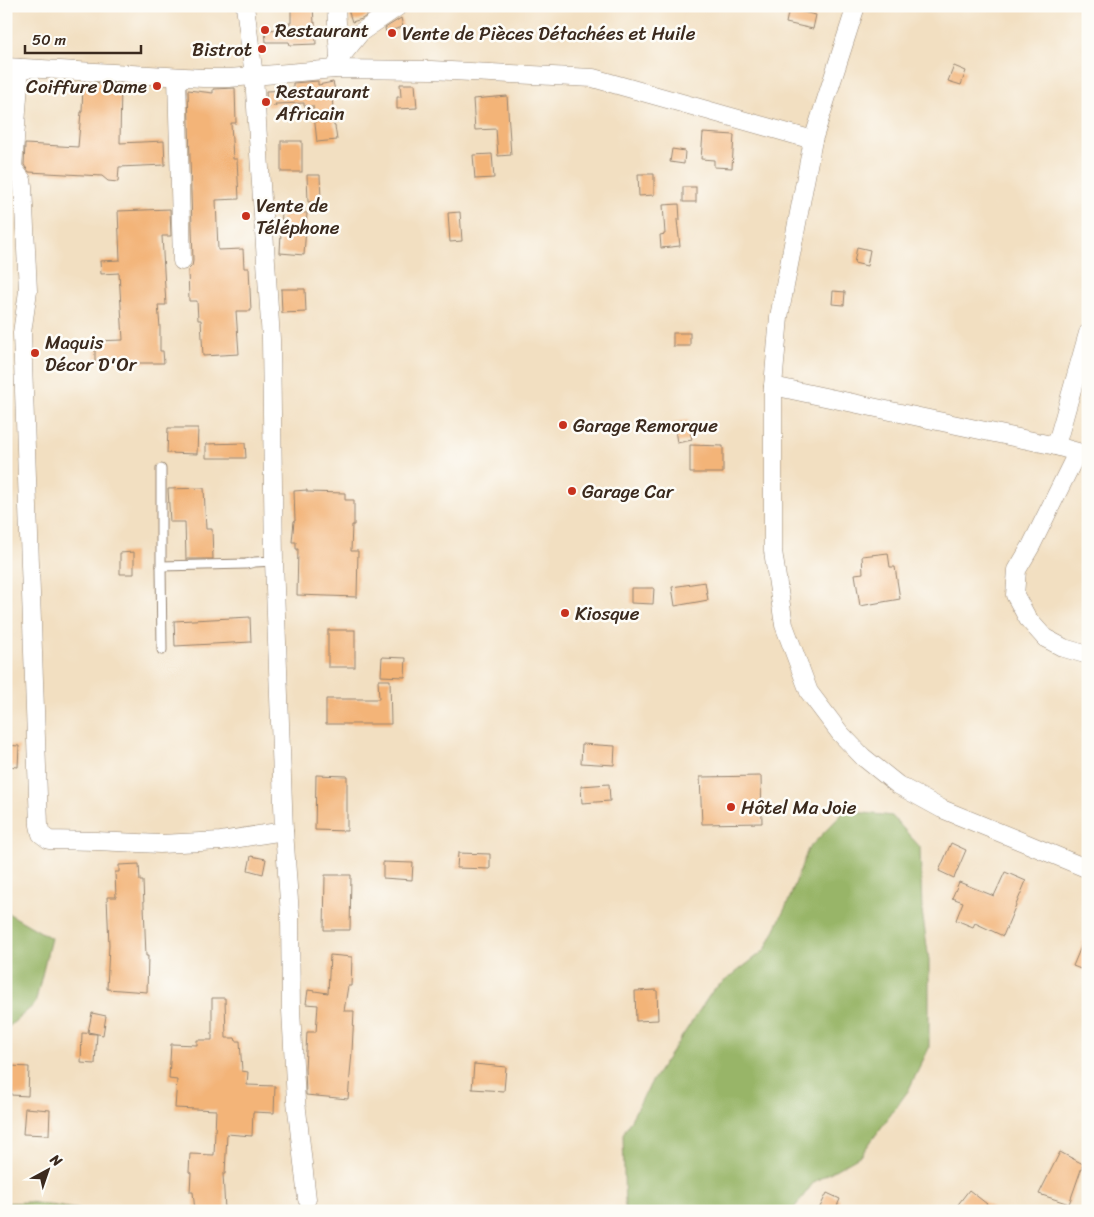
<svg xmlns="http://www.w3.org/2000/svg" width="1094" height="1217" font-family="Sriracha,sans-serif">
<style>
.forest{fill:#98b567;stroke:#6a7042}
.building{fill:#f3b478}
.lines{fill:none;stroke-linecap:round;stroke-linejoin:round}
.service-casing{stroke:#968470;stroke-width:11}
.minor-casing{stroke:#968470;stroke-width:19}
.service{stroke:#fff;stroke-width:9}
.minor{stroke:#fff;stroke-width:18}
.poi-dot{fill:#c8321e;stroke:#fdfcf7;stroke-width:2}
.labels{text-anchor:middle;dominant-baseline:central;stroke-width:5;stroke-linejoin:round;paint-order:stroke}
.poi-label{font-size:19px;fill:#3b2a1e;stroke:#fdfcf7;text-anchor:start}
</style>
<rect width="100%" height="100%" fill="#fdfcf7"/>
<filter id="ink" filterUnits="userSpaceOnUse"><feTurbulence type="fractalNoise" baseFrequency=".02" numOctaves="2"/><feDisplacementMap in="SourceGraphic" scale="10" xChannelSelector="R" yChannelSelector="G"/><feConvolveMatrix kernelMatrix="1 2 1 2 8 2 1 2 1" color-interpolation-filters="sRGB"/></filter>
<filter id="wash" filterUnits="userSpaceOnUse"><feTurbulence type="fractalNoise" baseFrequency=".0096" numOctaves="4" result="noise"/><feDisplacementMap in="SourceGraphic" scale="20" xChannelSelector="R" yChannelSelector="G"/><feGaussianBlur stdDeviation="1.12" result="paint"/><feColorMatrix in="noise" values="0 0 0 0 0 0 0 0 0 0 0 0 0 0 0 0 0 1.4 0 .05"/><feComposite in="paint" operator="in"/></filter>
<g filter="url(#wash)">
<rect width="100%" height="100%" fill="#f2dfc1"/>
<g class="forest">
<polygon points="845,811 892,816 920,847 922,911 929,960 929,1048 908,1091 861,1155 814,1182 792,1211 625,1211 623,1134 651,1083 713,990 765,950 789,900 808,849"/>
<polygon points="6,912 51,938 35,1004 6,1029"/>
<polygon points="29,1202 88,1211 6,1211 6,1203"/>
</g>
<g id="blocks">
<g class="building">
<polygon points="291,6 313,6 314,23 315,22 316,44 290,45 289,42 266,42 265,30 289,29 289,23 291,23"/>
<polygon points="347,6 380,6 362,19 352,22"/>
<polygon points="789,9 816,15 813,29 786,23"/>
<polygon points="401,18 403,27 386,32 385,28"/>
<polygon points="954,66 966,71 961,85 948,81"/>
<polygon points="318,81 318,85 333,82 336,94 332,94 334,126 335,126 337,140 317,142 313,106 304,106 304,103 275,104 276,106 267,107 266,91 293,90 293,83"/>
<polygon points="83,82 121,84 120,143 164,141 165,165 119,167 118,182 108,181 102,176 29,172 24,165 25,144 78,147 81,112 82,112"/>
<polygon points="400,84 415,84 417,108 397,109 397,97 401,97"/>
<polygon points="235,88 236,123 231,123 233,159 237,159 239,199 216,200 218,250 243,249 244,268 249,268 251,311 236,311 239,354 203,356 201,320 198,320 197,301 189,301 188,270 192,266 193,261 188,90 213,93 213,89"/>
<polygon points="507,96 511,155 498,156 496,129 475,130 473,99"/>
<polygon points="703,133 734,135 732,168 714,167 714,160 701,159"/>
<rect x="281" y="141" width="21" height="31"/>
<polygon points="672,149 685,151 684,164 670,162"/>
<polygon points="492,154 494,178 475,179 473,155"/>
<polygon points="638,174 654,174 654,195 639,196"/>
<polygon points="307,175 320,175 321,201 308,202"/>
<rect x="683" y="187" width="13" height="15"/>
<polygon points="679,204 680,220 677,220 680,246 661,248 660,235 665,234 663,205"/>
<polygon points="170,209 171,236 162,236 166,305 158,305 160,327 160,351 163,351 164,363 126,363 126,360 95,361 95,341 123,340 119,273 101,274 100,261 120,260 118,211"/>
<polygon points="282,211 307,213 304,255 280,253"/>
<polygon points="460,212 462,241 450,242 448,213"/>
<polygon points="857,247 870,250 867,266 854,263"/>
<polygon points="281,289 305,289 306,312 282,313"/>
<polygon points="833,291 845,292 844,305 832,304"/>
<rect x="673" y="333" width="17" height="13"/>
<polygon points="688,420 692,440 677,443 674,422"/>
<polygon points="168,428 198,428 197,454 167,453"/>
<polygon points="245,443 246,458 206,458 206,444"/>
<polygon points="690,445 723,446 723,473 690,473"/>
<polygon points="204,488 206,529 212,529 213,559 186,559 185,522 170,522 168,489"/>
<polygon points="307,490 307,492 345,493 345,500 354,500 354,525 352,525 351,551 358,551 357,597 297,595 298,549 296,549 296,542 292,542 294,521 295,521 294,491"/>
<polygon points="134,552 134,574 120,574 120,553"/>
<polygon points="888,553 890,567 895,567 900,599 860,606 855,574 863,573 862,556"/>
<polygon points="705,582 708,600 675,606 672,587"/>
<polygon points="631,588 654,588 653,604 631,603"/>
<polygon points="250,617 251,642 175,646 174,621"/>
<rect x="328" y="630" width="27" height="37"/>
<polygon points="382,657 406,658 405,677 381,676"/>
<polygon points="378,680 390,680 391,724 326,724 326,699 379,699"/>
<polygon points="582,744 615,746 614,765 581,763"/>
<polygon points="6,745 19,746 18,767 6,766"/>
<polygon points="316,775 347,776 347,831 315,830"/>
<polygon points="761,776 762,823 702,824 700,777"/>
<polygon points="609,784 610,801 582,803 581,786"/>
<polygon points="951,843 966,850 954,878 939,871"/>
<polygon points="458,853 490,854 490,869 457,868"/>
<polygon points="251,856 266,859 263,874 248,870"/>
<polygon points="383,862 413,863 412,880 383,878"/>
<polygon points="139,864 140,881 143,881 146,956 148,956 147,992 107,989 109,945 107,897 116,897 115,872 119,872 119,865"/>
<polygon points="1005,872 1026,881 1003,936 975,923 973,927 956,920 963,902 952,898 959,882 994,896"/>
<polygon points="325,875 351,875 350,930 324,930"/>
<polygon points="1088,930 1088,972 1073,966"/>
<polygon points="330,955 352,957 351,986 348,986 344,1011 354,1011 352,1052 348,1099 306,1095 305,1069 307,1032 316,1032 318,1005 306,1004 308,990 328,993"/>
<polygon points="657,990 658,1020 636,1021 635,991"/>
<polygon points="212,998 225,998 226,1038 235,1038 236,1041 240,1041 242,1071 248,1072 247,1085 275,1086 274,1113 253,1112 252,1136 227,1134 225,1174 223,1174 225,1210 195,1211 193,1192 190,1192 191,1173 189,1172 190,1154 214,1155 216,1110 175,1108 177,1080 169,1079 171,1044 197,1045 197,1040 212,1040"/>
<polygon points="92,1013 106,1016 103,1035 88,1032"/>
<polygon points="82,1033 97,1034 95,1064 81,1063"/>
<polygon points="474,1064 506,1067 504,1091 472,1089"/>
<polygon points="12,1066 29,1067 28,1096 11,1095"/>
<polygon points="25,1108 50,1110 49,1135 23,1134"/>
<polygon points="1060,1152 1083,1164 1069,1204 1039,1194"/>
<polygon points="969,1190 996,1211 953,1211"/>
<polygon points="827,1193 840,1199 835,1211 818,1211"/>
</g>
</g>
</g>
<g filter="url(#ink)">
<use href="#blocks" fill-opacity="0" stroke="#968470" stroke-width="1"/>
<g class="lines">
<defs>
<g id="service">
<polyline points="161,469 161,566 162,650"/>
<polyline points="161,566 246,564 255,562 274,561"/>
</g>
<g id="minor">
<polyline points="245,6 254,76 271,339 274,561 284,831 290,915 291,1010 296,1101 307,1199"/>
<polyline points="336,6 339,59"/>
<polyline points="856,6 813,140 779,317 773,386 1056,446 1088,455"/>
<polyline points="6,67 203,78 229,78 335,69 431,70 593,78 813,140"/>
<polyline points="20,68 13,168 22,180 23,186 28,291 22,333 39,825 41,834 49,840 96,841 160,844 221,841 284,831"/>
<polyline points="335,69 339,59 361,32 399,6"/>
<polyline points="177,77 182,261"/>
<polyline points="773,386 773,551 784,625 809,692 840,733 863,757 898,785 942,809 1023,842 1088,869"/>
<polyline points="1056,446 1088,333"/>
<polyline points="1077,453 1031,546 1017,570 1015,595 1028,619 1045,638 1064,648 1088,655"/>
</g>
</defs>
<use href="#service" class="service-casing"/>
<use href="#minor" class="minor-casing"/>
<use href="#service" class="service"/>
<use href="#minor" class="minor"/>
</g>
</g>
<g class="poi-dot">
<circle cx="265" cy="30" r="5"/>
<circle cx="392" cy="33" r="5"/>
<circle cx="262" cy="49" r="5"/>
<circle cx="157" cy="86" r="5"/>
<circle cx="266" cy="102" r="5"/>
<circle cx="246" cy="216" r="5"/>
<circle cx="35" cy="353" r="5"/>
<circle cx="563" cy="425" r="5"/>
<circle cx="572" cy="491" r="5"/>
<circle cx="565" cy="613" r="5"/>
<circle cx="731" cy="807" r="5"/>
</g>
<g class="labels">
<g class="poi-label">
<text x="275" y="30">Restaurant</text>
<text x="402" y="33">Vente de Pièces Détachées et Huile</text>
<text x="252" y="49" text-anchor="end">Bistrot</text>
<text x="147" y="86" text-anchor="end">Coiffure Dame</text>
<text x="276" y="91">Restaurant<tspan x="276" dy="22">Africain</tspan></text>
<text x="256" y="205">Vente de<tspan x="256" dy="22">Téléphone</tspan></text>
<text x="45" y="342">Maquis<tspan x="45" dy="22">Décor D'Or</tspan></text>
<text x="573" y="425">Garage Remorque</text>
<text x="582" y="491">Garage Car</text>
<text x="575" y="613">Kiosque</text>
<text x="741" y="807">Hôtel Ma Joie</text>
</g>
</g>
<rect width="1094" height="1217" fill="none" stroke="#fdfcf7" stroke-width="25"/>
<g transform="translate(48 1170) rotate(40)" stroke="#fdfcf7" stroke-width="4" paint-order="stroke">
<path d="M0-4L9 19L0 12L-9 19Z" fill="#3b2a1e"/>
<text y="-8" font-size="14" font-weight="bold" text-anchor="middle" fill="#3b2a1e">N</text>
</g>
<path d="M25 45v8h116v-8" fill="none" stroke="#3b2a1e" stroke-width="2.5"/>
<text x="32" y="45" font-size="15" fill="#3b2a1e" stroke="#fdfcf7" stroke-width="4" paint-order="stroke">50 m</text>
</svg>
